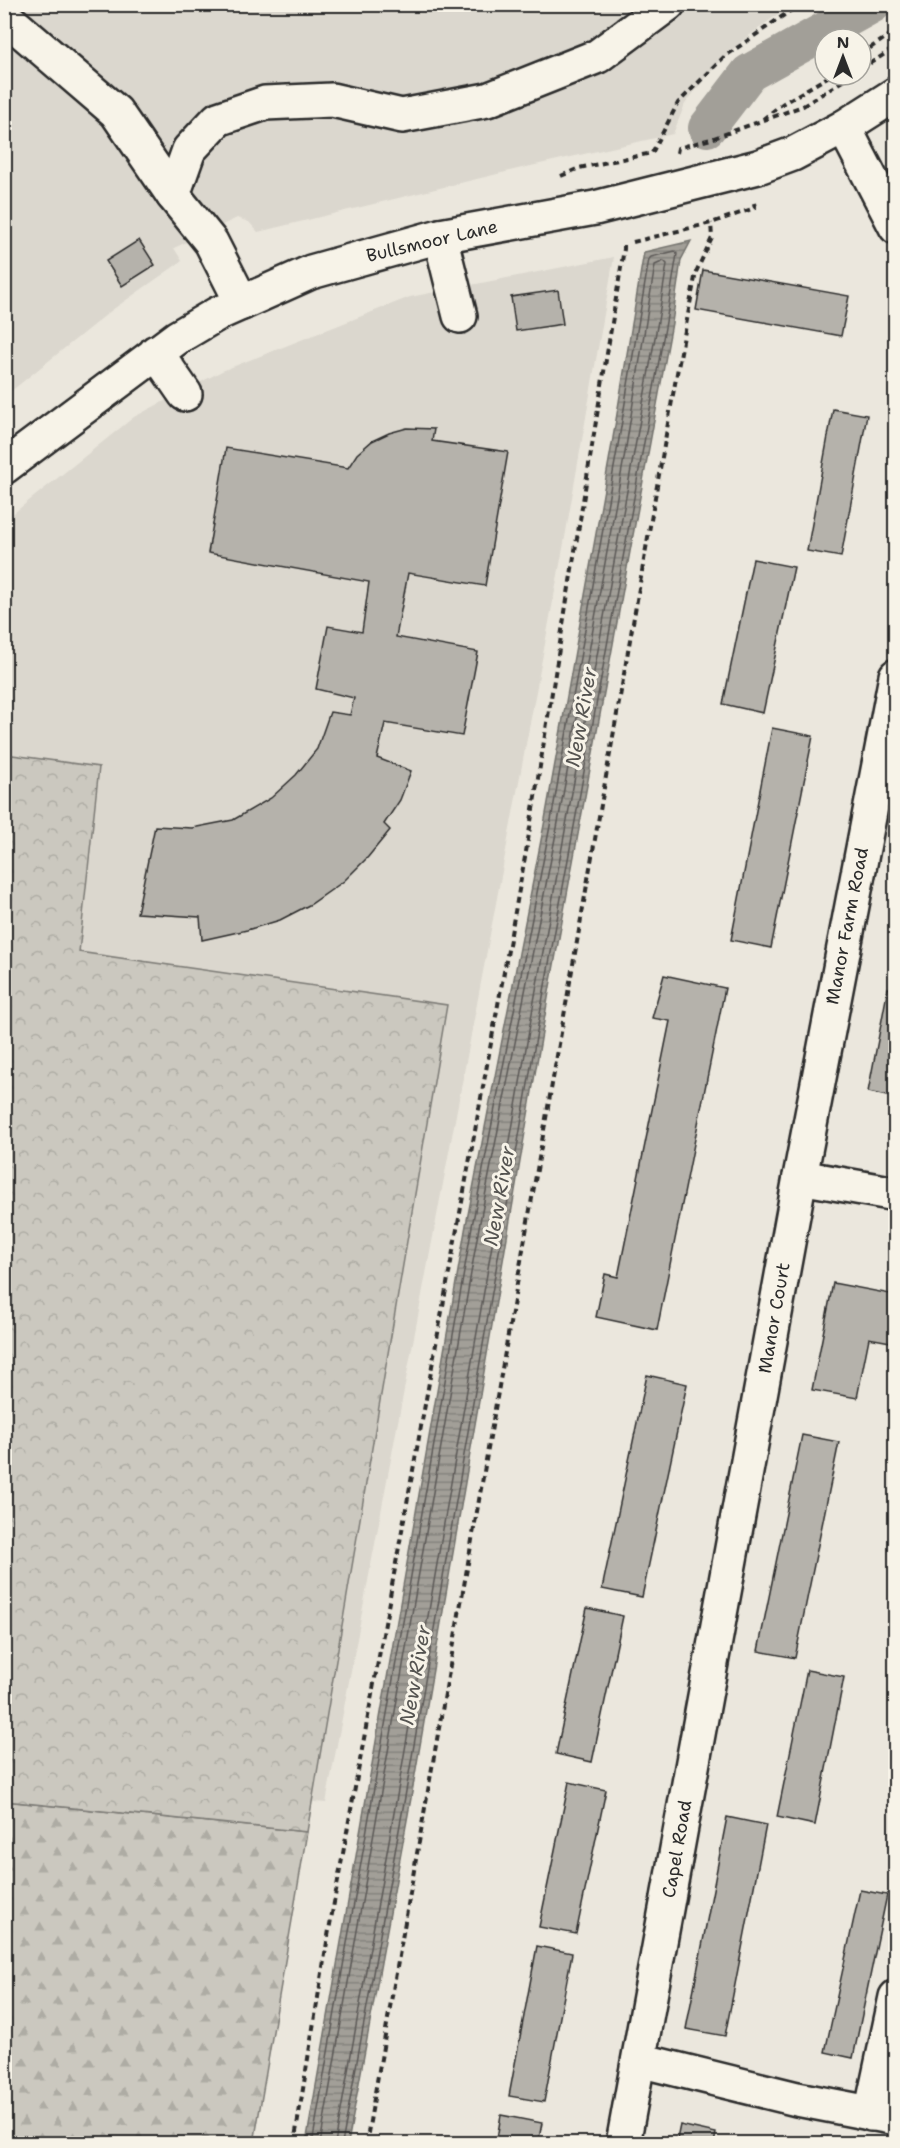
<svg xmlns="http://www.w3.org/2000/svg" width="900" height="2148" font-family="'Shantell Sans',sans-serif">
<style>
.built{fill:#dbd7ce}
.forest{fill:url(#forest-firs);stroke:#7b7a75;stroke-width:1.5}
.park{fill:url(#park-crowns);stroke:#7b7a75;stroke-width:1.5}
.water{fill:url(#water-rules);stroke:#72716c;stroke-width:1.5}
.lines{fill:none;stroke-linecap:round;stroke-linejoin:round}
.shore{stroke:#5b5957;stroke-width:1.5}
.canal{stroke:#a29f98;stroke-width:38}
.building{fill:#b5b2ab;stroke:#2b2b2b;stroke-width:1.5}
.minor-casing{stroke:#2b2b2b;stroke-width:38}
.path{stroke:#2b2b2b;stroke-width:4;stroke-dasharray:6 4.5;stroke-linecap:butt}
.minor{stroke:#f7f3e8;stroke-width:33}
.labels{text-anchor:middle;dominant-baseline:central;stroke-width:6;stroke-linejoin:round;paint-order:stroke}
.street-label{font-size:18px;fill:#2b2b2b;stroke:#f7f3e8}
.water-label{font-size:20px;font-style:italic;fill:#555451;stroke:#f7f3e8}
</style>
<defs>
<pattern id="forest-firs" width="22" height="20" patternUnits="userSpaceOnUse" patternTransform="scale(1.5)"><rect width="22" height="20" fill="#cbc8bf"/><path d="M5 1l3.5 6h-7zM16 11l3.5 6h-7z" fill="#aeaca4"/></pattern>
<pattern id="park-crowns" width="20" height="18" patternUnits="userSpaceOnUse" patternTransform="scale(1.5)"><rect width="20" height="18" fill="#cbc8bf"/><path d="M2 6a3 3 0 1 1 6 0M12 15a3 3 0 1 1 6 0" fill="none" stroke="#aeaca4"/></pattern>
<pattern id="water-rules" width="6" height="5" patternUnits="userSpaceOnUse" patternTransform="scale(1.5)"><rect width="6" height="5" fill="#a29f98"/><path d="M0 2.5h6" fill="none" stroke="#84827c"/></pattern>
</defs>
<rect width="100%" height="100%" fill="#ebe7dd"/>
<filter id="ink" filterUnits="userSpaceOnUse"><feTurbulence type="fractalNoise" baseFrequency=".0167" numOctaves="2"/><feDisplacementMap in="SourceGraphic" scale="12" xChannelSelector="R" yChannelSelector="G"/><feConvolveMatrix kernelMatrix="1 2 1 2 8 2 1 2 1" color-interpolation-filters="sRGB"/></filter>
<g filter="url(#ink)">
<g class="built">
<polygon points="5,5 790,5 742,41 709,73 685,104 673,134 522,168 258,232 249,222 237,218 174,248 182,261 112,310 5,396"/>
<polygon points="614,257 564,543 326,1803 5,1774 5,520 134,417 222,371 410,297"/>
</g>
<polygon class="forest" points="5,1801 307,1832 254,2143 5,2143"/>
<polygon class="park" points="5,754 99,767 79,952 447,1005 307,1832 5,1801"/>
<polygon class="water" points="691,241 681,260 672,323 549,992 411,1798 348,2143 306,2143 466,1225 544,825 612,444 644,252"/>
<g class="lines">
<g class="shore">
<polyline points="312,2144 472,1226 550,826 618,445 649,259 651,257 675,251 677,254 666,322 544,991 405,1797 342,2144"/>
<polyline points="320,2144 479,1227 557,828 626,447 655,265 664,261 667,264 658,321 536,990 397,1796 335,2144"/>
</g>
<polyline class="canal" points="707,128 749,73 873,4"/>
</g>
<g class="building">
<polygon points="139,240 155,265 122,286 106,261"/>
<polygon points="703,270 849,296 841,336 696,310"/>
<polygon points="558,290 563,324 516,331 511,297"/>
<polygon points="833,409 867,415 841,557 807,551"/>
<polygon points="407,428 434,429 432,441 508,452 485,586 408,573 396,637 478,652 462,736 385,723 377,758 411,771 400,800 384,824 390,830 368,857 344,881 311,904 280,920 247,930 202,940 200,917 137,913 155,826 192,828 233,820 271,798 296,775 317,749 330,712 350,715 354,698 316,689 328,626 362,632 369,582 208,553 226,448 348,468 357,454 372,441 389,433"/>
<polygon points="753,559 794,567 763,713 723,704"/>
<polygon points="772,728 813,736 771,948 731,940"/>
<polygon points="664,975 725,988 657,1330 596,1317 605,1274 618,1277 670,1021 652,1018"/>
<polygon points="888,988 896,989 896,1098 868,1092"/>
<polygon points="833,1283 896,1295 896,1343 869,1338 857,1398 812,1390"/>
<polygon points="647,1375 687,1384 642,1597 602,1589"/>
<polygon points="802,1435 839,1442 795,1658 758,1651"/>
<polygon points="587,1608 623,1616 592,1762 556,1754"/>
<polygon points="807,1670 844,1677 815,1825 777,1817"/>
<polygon points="569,1782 606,1790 576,1934 539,1927"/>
<polygon points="727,1817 766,1825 725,2036 686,2029"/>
<polygon points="860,1890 887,1895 853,2058 825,2052"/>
<polygon points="537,1946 572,1953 544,2102 509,2096"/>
<polygon points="501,2115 542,2123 538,2144 496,2144"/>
<polygon points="680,2125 716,2133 714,2144 676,2144"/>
</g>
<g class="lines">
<defs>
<g id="minor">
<polyline points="4,16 116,112 173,195 211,242 242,303"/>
<polyline points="844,127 896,227"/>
<polyline points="173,195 189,150 218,119 265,103 332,100 402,116 487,100 598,56 668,4"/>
<polyline points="440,236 460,316"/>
<polyline points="156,352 185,394"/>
<polyline points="4,467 178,337 217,314 311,272 440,236 595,208 758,167 793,154 844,127 896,94"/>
<polyline points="800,1177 896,1194"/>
<polyline points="639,2060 797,2099 896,2118"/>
<polyline points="871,2114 896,1997"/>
<polyline points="623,2144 800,1177 896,676"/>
</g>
</defs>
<use href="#minor" class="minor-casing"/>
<g class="path">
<polyline points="861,54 896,31"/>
<polyline points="861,69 896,47"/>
<polyline points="763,119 782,104 831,75"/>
<polyline points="677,153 678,148 711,139 803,106 852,75"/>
<polyline points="561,176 579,168 652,153 678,103 724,57 800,4"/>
<polyline points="633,242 711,223 755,208 754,203"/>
<polyline points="294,2144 329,1930 527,846 624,249 624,244"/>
<polyline points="366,2144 674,389 696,272 712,238 711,223"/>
</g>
<use href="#minor" class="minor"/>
</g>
</g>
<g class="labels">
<g class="street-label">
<text transform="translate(432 241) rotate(-13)">Bullsmoor Lane</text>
<text transform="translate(847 926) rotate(-79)">Manor Farm Road</text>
<text transform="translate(774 1318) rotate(-80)">Manor Court</text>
<text transform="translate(677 1849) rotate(-80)">Capel Road</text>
</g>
<g class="water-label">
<text transform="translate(581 717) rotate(-80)">New River</text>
<text transform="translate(499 1196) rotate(-80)">New River</text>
<text transform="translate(415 1675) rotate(-80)">New River</text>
</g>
</g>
<rect width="900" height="2148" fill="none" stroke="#f7f3e8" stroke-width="24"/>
<rect x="12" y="12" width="876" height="2124" fill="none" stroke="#2b2b2b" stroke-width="2" filter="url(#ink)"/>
<g transform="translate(843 57)"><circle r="28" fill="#f7f3e8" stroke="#a5a39c" stroke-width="1.5"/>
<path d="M0-4.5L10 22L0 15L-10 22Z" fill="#2b2b2b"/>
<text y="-9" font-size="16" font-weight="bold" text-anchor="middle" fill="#2b2b2b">N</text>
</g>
</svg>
